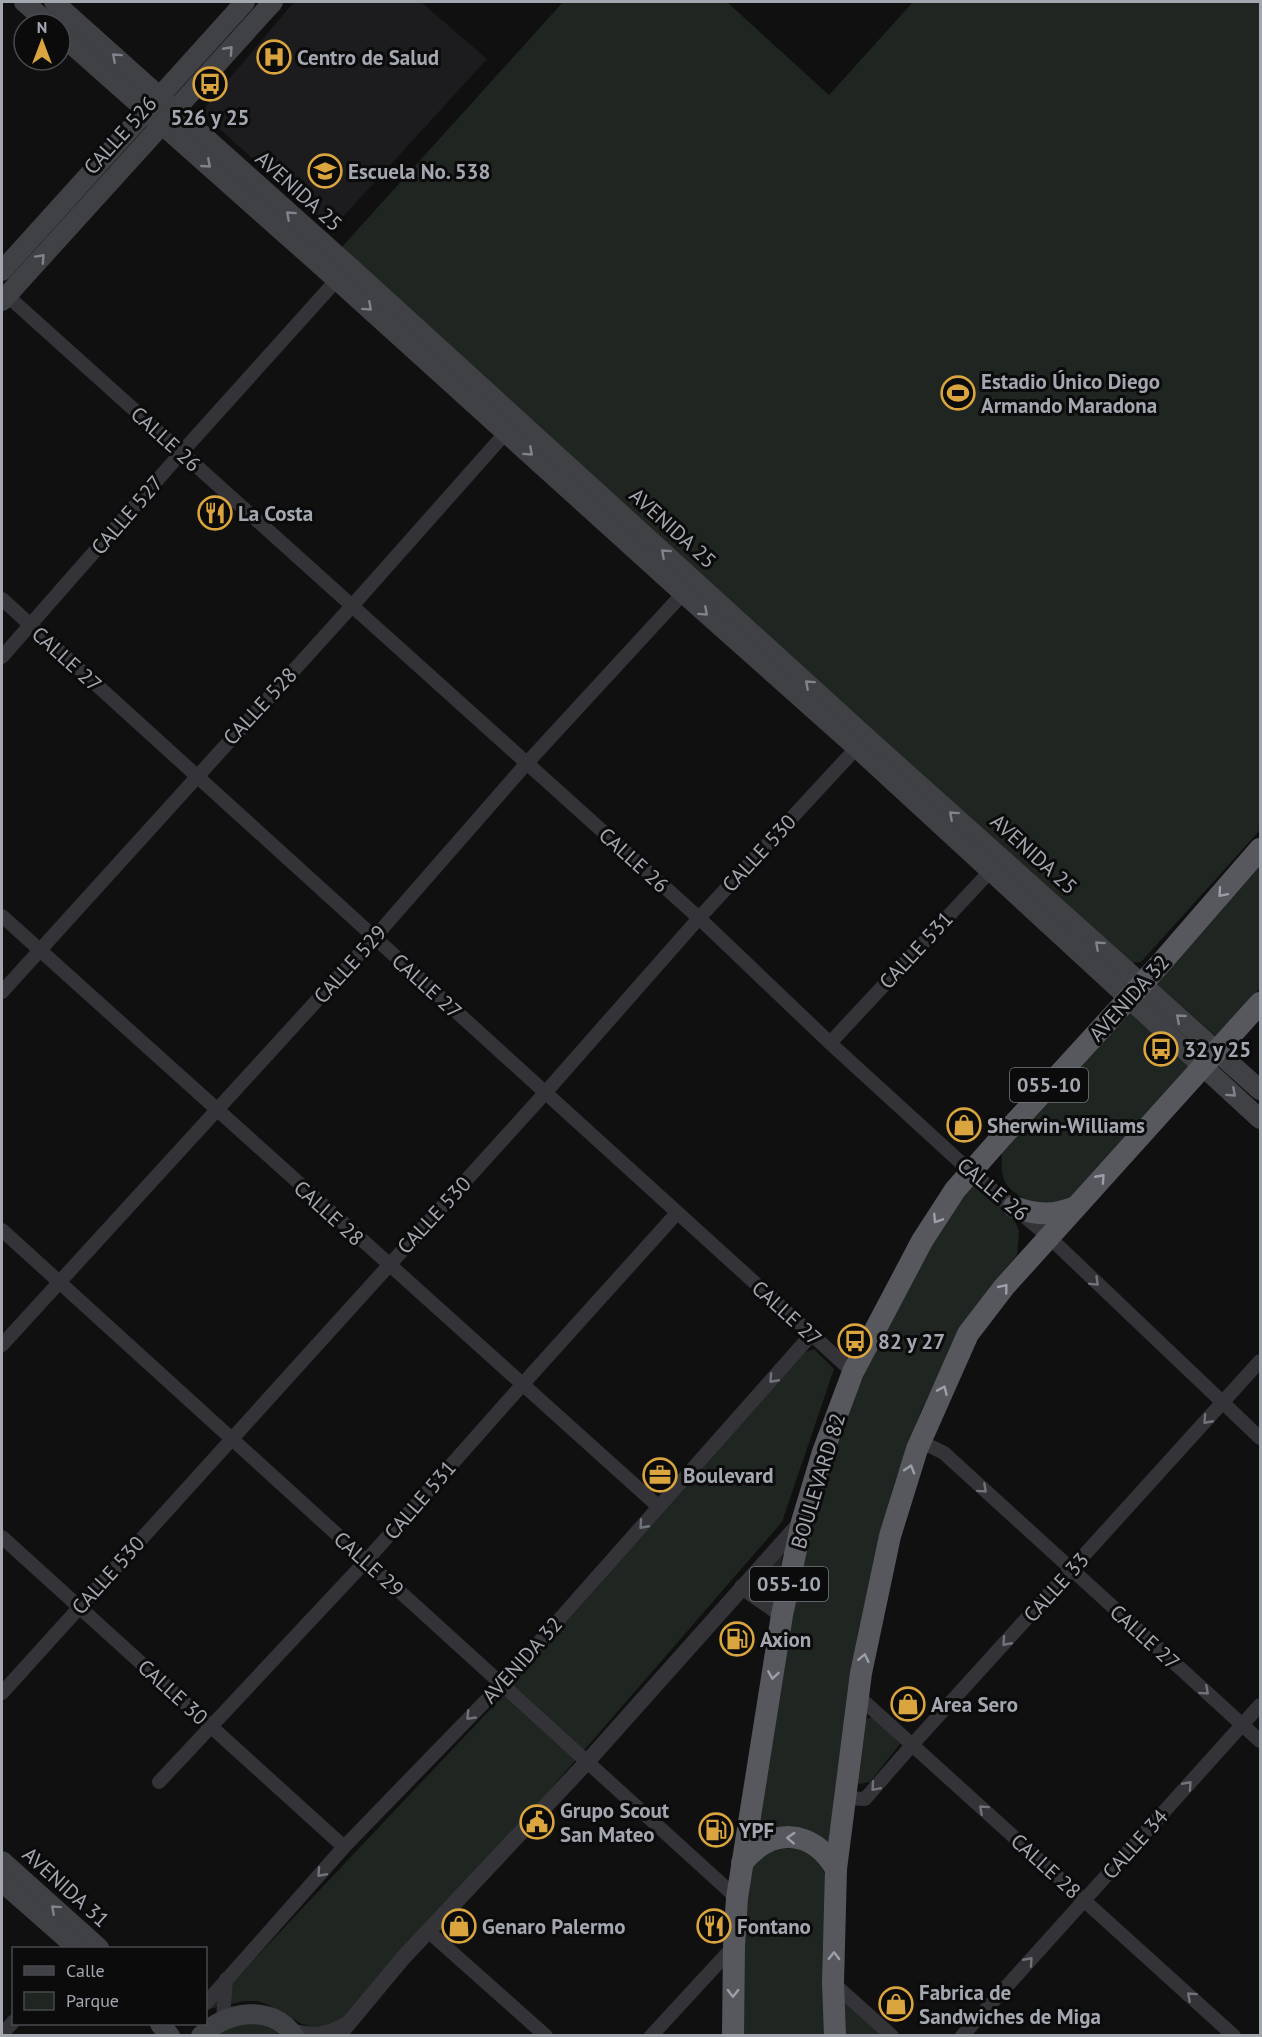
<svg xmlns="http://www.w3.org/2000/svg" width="1262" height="2037" font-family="'PT Sans',sans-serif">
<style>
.built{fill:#1c1c1e}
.green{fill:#1f2520}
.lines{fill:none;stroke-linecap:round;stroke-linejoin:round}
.minor{stroke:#343438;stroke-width:14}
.tertiary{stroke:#343438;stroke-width:16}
.secondary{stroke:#404145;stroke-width:20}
.trunk{stroke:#56585d;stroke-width:22}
.oneway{stroke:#80838b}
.oneway2{stroke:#9b9fa8}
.oneway3{stroke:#71737a}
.labels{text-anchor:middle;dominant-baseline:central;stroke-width:6;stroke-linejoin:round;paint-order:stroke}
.shield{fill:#0b0b0c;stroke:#75787f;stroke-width:1.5}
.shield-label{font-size:20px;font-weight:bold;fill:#a3a7b0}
.poi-label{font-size:21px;font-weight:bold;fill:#a3a7b0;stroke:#0b0b0c;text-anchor:start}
.street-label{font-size:21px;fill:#a3a7b0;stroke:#0b0b0c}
</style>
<rect width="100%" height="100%" fill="#101011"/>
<polygon class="built" points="294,2 421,2 487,59 331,230 201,112"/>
<g class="green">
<polygon points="563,2 727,2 829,95 913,2 1260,2 1260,830 1141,962 1130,963 340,249"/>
<polygon points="1260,859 1260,989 1217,1037 1151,980"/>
<path d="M1128,1006L1192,1064L1075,1194C1070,1197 1064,1202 1059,1204C1042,1209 1013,1197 1005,1182C1000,1172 1002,1159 1002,1149Z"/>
<polygon points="970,1178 1012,1214 1019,1231 1017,1255 993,1283 946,1359 921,1411 895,1481 878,1543 831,1845 804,1828 780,1828 754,1838 776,1676 830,1452 899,1295"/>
<polygon points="814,1349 834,1369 782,1522 410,1951 343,2018 329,2026 313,2027 302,2024 267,2004 257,2001 244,2001 209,2009 210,2006 499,1700 799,1354"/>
<polygon points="783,1553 776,1589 770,1593 758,1594 753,1585"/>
<polygon points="873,1717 900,1744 870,1782 859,1784 854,1776 864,1720"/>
<path d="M799,1847C812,1854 823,1865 827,1880L826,2035L739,2036V1983L751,1870C765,1849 775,1850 799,1847Z"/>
<polygon points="840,1997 884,2035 841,2035"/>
<polygon points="265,2019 281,2036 208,2036 214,2024"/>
</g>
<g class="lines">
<g class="minor">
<polyline points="2,291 699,918 830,1043 970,1171 1049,1237 1260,1438"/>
<polyline points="2,599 853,1372"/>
<polyline points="2,657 181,453 343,273"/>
<polyline points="2,916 659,1507"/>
<polyline points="2,992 352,606 510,428"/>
<polyline points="830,1043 995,866"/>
<polyline points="2,1230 737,1898"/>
<polyline points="2,1345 374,938 526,764 689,587"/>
<polyline points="919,1444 932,1447 944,1453 1260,1741"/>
<polyline points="2,1537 344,1847"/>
<polyline points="2,1693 545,1093 699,918 861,743"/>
<polyline points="858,1696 1234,2036"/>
<polyline points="159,1782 366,1561 522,1385 677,1213"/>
<polyline points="845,1798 865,1799 912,1745 1260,1361"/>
<polyline points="428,1931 546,2036"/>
<polyline points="833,1983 892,2036"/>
<polyline points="206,2003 344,1847 502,1684 811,1335"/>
<polyline points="223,2019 226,1979"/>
<polyline points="2,2034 14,2021"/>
<polyline points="651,2036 734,1946"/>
<polyline points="962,2036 1260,1705"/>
</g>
<g class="tertiary">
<polyline points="742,1587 782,1615"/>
<path d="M291,2031C311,2037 327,2036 345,2025"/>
<polyline points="338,2036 403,1958 587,1762 801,1522"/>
</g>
<g class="secondary">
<polyline points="24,2 49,24"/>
<polyline points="54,2 350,267 867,738 1260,1090"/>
<polyline points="60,34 337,280 683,593 857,748 1260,1119"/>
<polyline points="2,271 245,2"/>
<polyline points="2,301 273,2"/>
<polyline points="2,1861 99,1948"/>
<polyline points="2,1882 77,1948"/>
<polyline points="160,2024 170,2036"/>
<path d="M201,2036C225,2011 273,2003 294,2036"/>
</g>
<g class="trunk">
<path d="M1014,1207C1036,1215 1054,1216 1075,1207"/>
<path d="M742,1863C771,1827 812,1828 836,1869"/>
<polyline points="733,2036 734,1946 737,1898 782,1615 802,1522 823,1452 853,1372 922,1241 955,1190 999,1140 1161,963 1260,849"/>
<polyline points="835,2036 833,1983 836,1869 861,1673 890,1536 917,1449 968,1334 1004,1287 1260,1003"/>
</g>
</g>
<defs><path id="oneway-chevron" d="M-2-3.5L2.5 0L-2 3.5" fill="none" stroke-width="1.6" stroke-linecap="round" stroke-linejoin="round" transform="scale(1.5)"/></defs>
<g class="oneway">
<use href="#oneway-chevron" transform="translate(229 50) rotate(-48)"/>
<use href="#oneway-chevron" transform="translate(116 57) rotate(-138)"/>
<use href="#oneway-chevron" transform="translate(207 164) rotate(41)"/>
<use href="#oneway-chevron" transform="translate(290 215) rotate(-138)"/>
<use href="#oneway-chevron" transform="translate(41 258) rotate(-47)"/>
<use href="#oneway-chevron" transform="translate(368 307) rotate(42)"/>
<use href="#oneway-chevron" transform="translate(529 452) rotate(42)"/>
<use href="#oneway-chevron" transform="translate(665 553) rotate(-138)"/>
<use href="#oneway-chevron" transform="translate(704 612) rotate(42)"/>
<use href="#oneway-chevron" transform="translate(809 684) rotate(-138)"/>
<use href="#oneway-chevron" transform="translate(953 815) rotate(-138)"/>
<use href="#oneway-chevron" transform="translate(1099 945) rotate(-138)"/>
<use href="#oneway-chevron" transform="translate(1180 1018) rotate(-139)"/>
<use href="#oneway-chevron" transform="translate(1232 1093) rotate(42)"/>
<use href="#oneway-chevron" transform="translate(55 1909) rotate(-138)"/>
</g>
<g class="oneway2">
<use href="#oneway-chevron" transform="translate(1222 893) rotate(131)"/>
<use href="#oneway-chevron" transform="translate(1101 1178) rotate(-48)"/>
<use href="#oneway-chevron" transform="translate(937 1219) rotate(123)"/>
<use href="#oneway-chevron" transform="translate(1004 1288) rotate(-51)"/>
<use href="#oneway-chevron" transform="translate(943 1390) rotate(-66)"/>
<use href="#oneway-chevron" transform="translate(910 1469) rotate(-73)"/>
<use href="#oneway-chevron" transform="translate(864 1658) rotate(-78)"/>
<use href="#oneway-chevron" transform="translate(773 1675) rotate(99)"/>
<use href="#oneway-chevron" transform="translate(791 1838) rotate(-177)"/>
<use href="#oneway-chevron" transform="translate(834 1956) rotate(-89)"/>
<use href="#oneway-chevron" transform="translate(733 1993) rotate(91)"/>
</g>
<g class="oneway3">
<use href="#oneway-chevron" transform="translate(1095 1282) rotate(44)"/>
<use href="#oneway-chevron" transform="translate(773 1379) rotate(132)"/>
<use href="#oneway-chevron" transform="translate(1207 1420) rotate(132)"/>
<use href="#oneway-chevron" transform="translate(983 1489) rotate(42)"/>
<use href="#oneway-chevron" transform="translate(643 1525) rotate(132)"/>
<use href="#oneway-chevron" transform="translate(1006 1642) rotate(132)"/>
<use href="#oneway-chevron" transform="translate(1205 1691) rotate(42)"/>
<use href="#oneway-chevron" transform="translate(470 1716) rotate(134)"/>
<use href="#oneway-chevron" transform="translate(1188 1785) rotate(-48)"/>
<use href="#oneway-chevron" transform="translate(875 1787) rotate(131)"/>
<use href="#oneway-chevron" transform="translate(983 1809) rotate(-138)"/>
<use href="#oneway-chevron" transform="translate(321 1873) rotate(132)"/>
<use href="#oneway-chevron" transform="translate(1029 1961) rotate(-48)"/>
<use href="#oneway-chevron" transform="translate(1191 1996) rotate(-138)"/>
</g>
<defs>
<symbol id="hospital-ring" viewBox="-11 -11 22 22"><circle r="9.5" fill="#0b0b0c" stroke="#daa53f" stroke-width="1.5"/><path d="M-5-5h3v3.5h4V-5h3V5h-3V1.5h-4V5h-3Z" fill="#daa53f"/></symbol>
<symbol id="bus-ring" viewBox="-11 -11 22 22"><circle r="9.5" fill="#0b0b0c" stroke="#daa53f" stroke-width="1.5"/><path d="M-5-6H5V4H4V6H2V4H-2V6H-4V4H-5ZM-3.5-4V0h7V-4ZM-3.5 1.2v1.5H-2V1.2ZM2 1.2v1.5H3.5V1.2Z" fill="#daa53f"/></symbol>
<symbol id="school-ring" viewBox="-11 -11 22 22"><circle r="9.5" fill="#0b0b0c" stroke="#daa53f" stroke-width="1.5"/><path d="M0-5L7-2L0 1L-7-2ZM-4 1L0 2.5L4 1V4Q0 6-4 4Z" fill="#daa53f"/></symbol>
<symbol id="stadium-ring" viewBox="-11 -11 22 22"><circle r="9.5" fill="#0b0b0c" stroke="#daa53f" stroke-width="1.5"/><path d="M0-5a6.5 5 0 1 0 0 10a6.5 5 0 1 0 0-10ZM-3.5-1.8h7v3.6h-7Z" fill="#daa53f"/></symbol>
<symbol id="restaurant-ring" viewBox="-11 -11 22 22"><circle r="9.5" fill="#0b0b0c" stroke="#daa53f" stroke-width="1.5"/><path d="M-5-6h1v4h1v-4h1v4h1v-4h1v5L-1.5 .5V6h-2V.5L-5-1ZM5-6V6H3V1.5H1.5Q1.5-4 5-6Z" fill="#daa53f"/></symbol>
<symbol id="shop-ring" viewBox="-11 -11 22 22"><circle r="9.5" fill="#0b0b0c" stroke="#daa53f" stroke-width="1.5"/><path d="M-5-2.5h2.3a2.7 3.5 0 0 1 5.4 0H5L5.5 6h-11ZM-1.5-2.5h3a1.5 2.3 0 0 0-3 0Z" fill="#daa53f"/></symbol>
<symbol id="office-ring" viewBox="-11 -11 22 22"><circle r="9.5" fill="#0b0b0c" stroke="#daa53f" stroke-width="1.5"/><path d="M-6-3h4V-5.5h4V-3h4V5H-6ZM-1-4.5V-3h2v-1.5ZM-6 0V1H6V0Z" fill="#daa53f"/></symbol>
<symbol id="fuel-ring" viewBox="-11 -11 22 22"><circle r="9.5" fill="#0b0b0c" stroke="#daa53f" stroke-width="1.5"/><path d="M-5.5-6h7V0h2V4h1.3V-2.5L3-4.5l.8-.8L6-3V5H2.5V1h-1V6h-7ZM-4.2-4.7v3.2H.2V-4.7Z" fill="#daa53f"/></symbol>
<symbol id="civic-ring" viewBox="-11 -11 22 22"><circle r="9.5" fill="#0b0b0c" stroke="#daa53f" stroke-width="1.5"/><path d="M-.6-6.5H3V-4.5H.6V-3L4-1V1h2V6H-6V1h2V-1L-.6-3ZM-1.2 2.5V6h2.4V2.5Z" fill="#daa53f"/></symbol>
</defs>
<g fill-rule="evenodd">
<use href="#hospital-ring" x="255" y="38" width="38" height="38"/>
<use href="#bus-ring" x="191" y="65" width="38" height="38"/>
<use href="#school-ring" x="306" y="152" width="38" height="38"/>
<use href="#stadium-ring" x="939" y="374" width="38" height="38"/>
<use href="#restaurant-ring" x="196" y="494" width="38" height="38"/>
<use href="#bus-ring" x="1142" y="1030" width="38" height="38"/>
<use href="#shop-ring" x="945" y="1106" width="38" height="38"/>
<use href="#bus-ring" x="836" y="1322" width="38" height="38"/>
<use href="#office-ring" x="641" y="1456" width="38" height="38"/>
<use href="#fuel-ring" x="718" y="1620" width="38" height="38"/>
<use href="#shop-ring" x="889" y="1685" width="38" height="38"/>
<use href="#civic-ring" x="518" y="1803" width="38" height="38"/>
<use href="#fuel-ring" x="697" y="1811" width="38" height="38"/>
<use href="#shop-ring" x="440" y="1907" width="38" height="38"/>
<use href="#restaurant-ring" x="695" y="1907" width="38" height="38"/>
<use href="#shop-ring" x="877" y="1985" width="38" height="38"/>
</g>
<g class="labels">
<g class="shield">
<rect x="1010" y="1068" width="78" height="34" rx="4.5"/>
<rect x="750" y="1567" width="78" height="34" rx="4.5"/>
</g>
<g class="shield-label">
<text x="1049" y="1085">055-10</text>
<text x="789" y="1584">055-10</text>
</g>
<g class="poi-label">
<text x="297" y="57">Centro de Salud</text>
<text x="210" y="117" text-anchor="middle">526 y 25</text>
<text x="348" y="171">Escuela No. 538</text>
<text x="981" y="381">Estadio Único Diego<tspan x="981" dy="24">Armando Maradona</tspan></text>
<text x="238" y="513">La Costa</text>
<text x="1184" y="1049">32 y 25</text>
<text x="987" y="1125">Sherwin-Williams</text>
<text x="878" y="1341">82 y 27</text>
<text x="683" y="1475">Boulevard</text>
<text x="760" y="1639">Axion</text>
<text x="931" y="1704">Area Sero</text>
<text x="560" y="1810">Grupo Scout<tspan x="560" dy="24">San Mateo</tspan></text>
<text x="739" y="1830">YPF</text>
<text x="482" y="1926">Genaro Palermo</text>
<text x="737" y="1926">Fontano</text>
<text x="919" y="1992">Fabrica de<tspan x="919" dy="24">Sandwiches de Miga</tspan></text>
</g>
<g class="street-label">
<text transform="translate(120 135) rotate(-48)">CALLE 526</text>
<text transform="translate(299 191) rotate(42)">AVENIDA 25</text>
<text transform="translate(166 439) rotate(42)">CALLE 26</text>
<text transform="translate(127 515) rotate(-49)">CALLE 527</text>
<text transform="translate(673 528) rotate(42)">AVENIDA 25</text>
<text transform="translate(67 659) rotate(42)">CALLE 27</text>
<text transform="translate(260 706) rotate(-47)">CALLE 528</text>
<text transform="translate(759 853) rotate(-47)">CALLE 530</text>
<text transform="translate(1034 854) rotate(42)">AVENIDA 25</text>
<text transform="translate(634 860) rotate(42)">CALLE 26</text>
<text transform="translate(916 950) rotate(-47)">CALLE 531</text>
<text transform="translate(350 964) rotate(-48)">CALLE 529</text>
<text transform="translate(427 986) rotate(42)">CALLE 27</text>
<text transform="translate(1129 998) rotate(-48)">AVENIDA 32</text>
<text transform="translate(993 1189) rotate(40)">CALLE 26</text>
<text transform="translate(329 1213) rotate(42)">CALLE 28</text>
<text transform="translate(434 1215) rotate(-47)">CALLE 530</text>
<text transform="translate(787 1313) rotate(42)">CALLE 27</text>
<text transform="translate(818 1481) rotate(-73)">BOULEVARD 82</text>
<text transform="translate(420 1500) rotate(-49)">CALLE 531</text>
<text transform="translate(369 1564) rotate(42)">CALLE 29</text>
<text transform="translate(108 1575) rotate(-48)">CALLE 530</text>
<text transform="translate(1056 1587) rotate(-48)">CALLE 33</text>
<text transform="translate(1145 1637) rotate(42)">CALLE 27</text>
<text transform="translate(522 1660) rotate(-48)">AVENIDA 32</text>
<text transform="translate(173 1692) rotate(42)">CALLE 30</text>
<text transform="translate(1135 1844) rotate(-48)">CALLE 34</text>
<text transform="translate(1046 1866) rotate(42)">CALLE 28</text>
<text transform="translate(66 1887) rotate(42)">AVENIDA 31</text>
</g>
</g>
<rect width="1262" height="2037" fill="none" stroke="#a3a7b0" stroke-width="6"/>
<rect x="12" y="1947" width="195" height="78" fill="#0b0b0c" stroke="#48494e" stroke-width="1.5"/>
<rect x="24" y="1966" width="30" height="9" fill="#404145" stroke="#48494e" stroke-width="1.5"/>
<text x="66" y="1977" font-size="18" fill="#a3a7b0">Calle</text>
<rect x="24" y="1992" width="30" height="18" fill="#1f2520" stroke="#48494e" stroke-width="1.5"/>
<text x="66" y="2007" font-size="18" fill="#a3a7b0">Parque</text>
<g transform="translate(42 42)"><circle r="28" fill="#0b0b0c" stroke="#48494e" stroke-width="1.5"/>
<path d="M0-4.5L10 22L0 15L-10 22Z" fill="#daa53f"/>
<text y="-9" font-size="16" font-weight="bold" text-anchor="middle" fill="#a3a7b0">N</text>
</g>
</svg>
